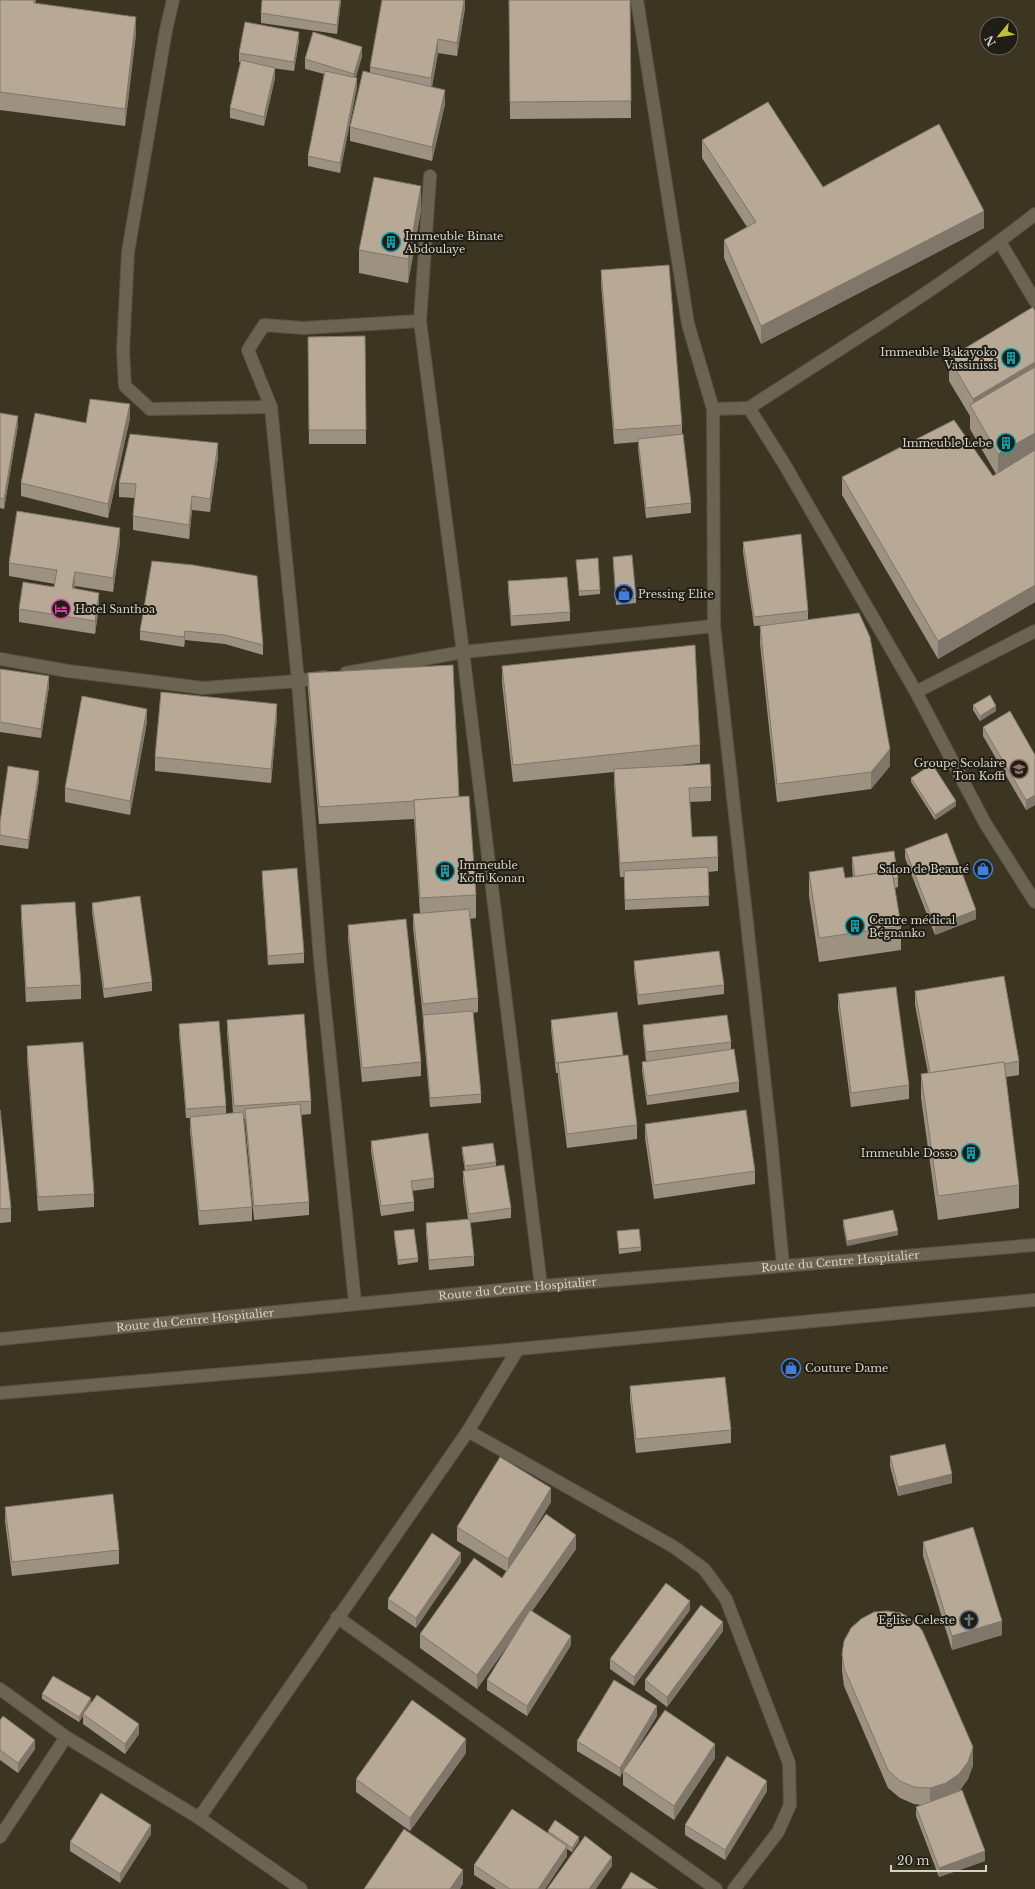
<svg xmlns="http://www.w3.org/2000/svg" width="1035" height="1889" font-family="'Libre Baskerville',serif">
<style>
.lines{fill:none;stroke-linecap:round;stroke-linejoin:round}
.street-casing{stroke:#585343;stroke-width:14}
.secondary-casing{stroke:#585343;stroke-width:14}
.street{stroke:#6b6450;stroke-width:12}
.secondary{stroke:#6b6450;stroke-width:12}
.wall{fill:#9d9181}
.shaded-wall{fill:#807669}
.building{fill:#b7a996;stroke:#807669}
.labels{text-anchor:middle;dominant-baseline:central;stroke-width:4;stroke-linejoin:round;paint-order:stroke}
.poi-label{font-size:11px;fill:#d6d2c7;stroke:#1f1d14;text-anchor:start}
.street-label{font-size:11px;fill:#d6d2c7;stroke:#1f1d14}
</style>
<rect width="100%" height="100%" fill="#3b3522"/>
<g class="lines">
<defs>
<g id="street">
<polyline points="173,0 166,30 128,252 123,351 125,386 150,409 271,407"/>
<polyline points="637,0 688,324 713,409 714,626 771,1139 783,1266"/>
<polyline points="430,176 420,321 463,652 541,1286"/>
<polyline points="1000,242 1035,301"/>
<path d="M749,408C845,345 945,285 1035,214"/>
<polyline points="713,409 749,408 783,462 916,692 985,823 1035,902"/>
<polyline points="0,659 68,671 203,688 298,681 324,677"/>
<polyline points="346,673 463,652 714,626"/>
<polyline points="916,692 1035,631"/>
<polyline points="355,1303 320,959 298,681 271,407 248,350 264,325 303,328 420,321"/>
<polyline points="468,1431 674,1547 704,1569 726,1599 789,1763 790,1805 778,1832 734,1889"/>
<polyline points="337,1617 716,1889"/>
<polyline points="199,1818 468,1431 518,1349"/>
<polyline points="0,1837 66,1737"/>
</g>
<g id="secondary">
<path id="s1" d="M0,1339L541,1286L1035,1245"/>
<polyline points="0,1393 518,1349 1035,1300"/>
<polyline points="0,1689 66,1737 199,1818 301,1889"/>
</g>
</defs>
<use href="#street" class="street-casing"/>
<use href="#secondary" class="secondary-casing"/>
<use href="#street" class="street"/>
<use href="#secondary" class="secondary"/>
</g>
<g class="wall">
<polygon points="0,0 36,0 36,4 136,34 125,126 0,110"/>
<polygon points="341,0 337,34 261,23 261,13"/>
<polygon points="465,0 465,8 457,56 438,53 432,87 445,104 432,161 350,141 350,127 370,72 370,67"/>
<polygon points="509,0 630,0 631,118 510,119"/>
<polygon points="299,41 294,71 272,68 275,78 264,126 230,118 230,108 241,62 239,62 239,53"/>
<polygon points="362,56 356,77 357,87 340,173 308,166 308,156 324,74 305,69 305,59"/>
<polygon points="702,140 823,187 984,228 761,344 724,258 724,240 747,227 702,158"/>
<polygon points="421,210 408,283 359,273 359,250"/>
<polygon points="601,270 682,425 682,434 691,503 691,513 646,518 638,449 638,442 614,444 601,284"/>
<polygon points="1035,311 1035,602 938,659 842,495 842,477 993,476 996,474 970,429 970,416 949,381 949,358"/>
<polygon points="365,336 366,444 309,444 308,337"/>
<polygon points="0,413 18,425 4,509 0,508"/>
<polygon points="130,418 108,518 21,496 21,483 86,423"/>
<polygon points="218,457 210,512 192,510 189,539 133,530 133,516 135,498 119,497 119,483"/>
<polygon points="120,542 113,592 75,586 74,589 99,606 95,634 19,622 19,609 54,587 55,584 9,576 9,563"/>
<polygon points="743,542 808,611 808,620 890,766 871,789 777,802 760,644 760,626 768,625 754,626 743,552"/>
<polygon points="613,557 636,598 636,603 616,605"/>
<polygon points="576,560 600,590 600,594 579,596"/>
<polygon points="152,561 263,645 263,655 225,644 185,640 184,647 140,640 140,631"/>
<polygon points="508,581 570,612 570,621 511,626 508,591"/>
<polygon points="502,666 700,745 700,763 671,766 711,787 711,801 690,802 692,837 718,857 718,871 708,872 709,906 625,910 624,877 620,877 614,783 614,772 513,782 502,683"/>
<polygon points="0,669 49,686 41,738 0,732"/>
<polygon points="308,673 459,797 476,895 476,918 470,919 478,998 478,1012 473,1013 481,1094 481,1103 430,1107 423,1025 423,1018 413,928 413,914 420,914 414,819 319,824 308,690"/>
<polygon points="973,705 996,711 980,721 973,710"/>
<polygon points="277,718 271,783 155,771 155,757"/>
<polygon points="147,722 130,815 65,802 65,788"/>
<polygon points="983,727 1035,755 1035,805 1026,810 983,736"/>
<polygon points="911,778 956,806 935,820 911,782"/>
<polygon points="39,780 28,849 0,845 0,822"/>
<polygon points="905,849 976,919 935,935 905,858"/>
<polygon points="852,857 898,878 898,887 895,888 901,926 901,950 819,962 809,896 809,872 845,878 853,877 852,867"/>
<polygon points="262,871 304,953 304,963 268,965 262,880"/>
<polygon points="92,903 152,982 152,991 104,998 92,912"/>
<polygon points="21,905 81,985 81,999 26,1002 21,919"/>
<polygon points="348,925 421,1062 421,1076 362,1082 348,939"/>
<polygon points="634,961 724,985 724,994 638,1005 634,971"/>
<polygon points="915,991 1019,1061 1019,1075 1006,1077 1019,1185 1019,1208 938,1220 921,1098 921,1074 928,1073 915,1005"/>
<polygon points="838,994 909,1085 909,1099 851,1107 838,1008"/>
<polygon points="227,1020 311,1101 311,1114 301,1115 309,1202 309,1215 254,1220 245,1119 244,1119 252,1207 252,1221 199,1225 190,1131 190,1118 186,1118 179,1034 179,1024 226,1106 226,1114 233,1113 227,1033"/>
<polygon points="551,1020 623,1056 637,1125 637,1139 567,1148 558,1077 558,1073 556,1073 551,1029"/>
<polygon points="643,1025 731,1042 731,1049 739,1082 739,1092 647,1105 642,1071 642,1062 646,1061 643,1034"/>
<polygon points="27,1046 94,1194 94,1207 38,1211 27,1059"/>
<polygon points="0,1110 11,1208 11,1222 0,1223"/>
<polygon points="645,1124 755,1171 755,1184 654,1199 645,1138"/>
<polygon points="371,1141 434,1178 434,1188 412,1191 414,1202 414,1211 381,1216 371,1151"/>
<polygon points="462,1147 496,1162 496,1167 511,1208 511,1218 470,1223 474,1256 474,1266 429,1270 426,1233 426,1223 468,1219 463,1181 463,1171 465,1171 462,1152"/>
<polygon points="843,1220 898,1235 847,1246 843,1225"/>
<polygon points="394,1231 418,1258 418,1262 398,1265 394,1236"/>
<polygon points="617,1231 641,1247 641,1251 619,1254"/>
<polygon points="630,1386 731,1430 731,1443 636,1453 630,1400"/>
<polygon points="890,1456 952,1483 898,1496 890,1466"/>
<polygon points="551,1502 527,1541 576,1549 532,1611 571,1645 527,1716 487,1690 487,1680 514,1636 477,1689 420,1648 420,1634 502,1578 506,1571 457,1541 457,1527"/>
<polygon points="5,1507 119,1550 119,1564 12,1576 5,1521"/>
<polygon points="923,1542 1002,1635 952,1650 923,1556"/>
<polygon points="461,1562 416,1628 388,1609 388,1599"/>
<polygon points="690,1610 634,1686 610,1669 610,1659"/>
<polygon points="723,1631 667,1707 645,1690 645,1680"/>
<polygon points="842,1654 973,1765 968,1779 959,1791 985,1861 939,1877 916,1816 916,1807 921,1805 914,1804 900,1798 888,1788 844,1686 842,1671"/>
<polygon points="42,1694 91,1703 79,1722 42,1699"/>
<polygon points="83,1714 139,1734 125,1754 83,1724"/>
<polygon points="657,1716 627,1765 715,1758 674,1820 623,1785 623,1772 620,1777 577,1751 577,1741"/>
<polygon points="0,1720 35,1749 18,1773 0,1760"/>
<polygon points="466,1753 410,1831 356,1792 356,1779"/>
<polygon points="767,1791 725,1860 685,1835 685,1825"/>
<polygon points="548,1831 579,1841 572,1852 567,1849 567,1856 545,1889 496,1889 474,1875 474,1865 548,1833"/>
<polygon points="151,1834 120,1883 70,1851 70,1842"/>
</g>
<g class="shaded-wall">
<polygon points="34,0 36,0 34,21"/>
<polygon points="340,0 341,0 337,34 337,25"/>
<polygon points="464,0 465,0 465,8 457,56 457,43"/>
<polygon points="136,17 136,34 125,126 125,109"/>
<polygon points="299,32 299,41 294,71 294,62"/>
<polygon points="438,39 438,53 431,92 431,78"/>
<polygon points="362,47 362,56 354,83 354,74"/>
<polygon points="275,68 275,78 264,126 264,117"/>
<polygon points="357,78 357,87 340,173 340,163"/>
<polygon points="445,90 445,104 432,161 432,147"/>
<polygon points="421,186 421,210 408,283 408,259"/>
<polygon points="984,211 984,228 761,344 761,326"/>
<polygon points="1035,362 1035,385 973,412 973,399"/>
<polygon points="130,404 130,418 108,518 108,504"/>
<polygon points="18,416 18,425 4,509 4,499"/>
<polygon points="1035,433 1035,456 998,478 998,454"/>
<polygon points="218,443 218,457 210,512 210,499"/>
<polygon points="192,496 192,510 189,539 189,525"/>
<polygon points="120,528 120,542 113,592 113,578"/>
<polygon points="75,572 75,586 72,602 72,588"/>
<polygon points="1035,585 1035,602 938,659 938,641"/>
<polygon points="99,593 99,606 95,634 95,621"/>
<polygon points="185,631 185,640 184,647 184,637"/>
<polygon points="49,676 49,686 41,738 41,729"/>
<polygon points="277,704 277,718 271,783 271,769"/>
<polygon points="996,706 996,711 980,721 980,716"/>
<polygon points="147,709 147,722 130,815 130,801"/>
<polygon points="890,749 890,766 871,789 871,772"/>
<polygon points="39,771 39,780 28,849 28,840"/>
<polygon points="1035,795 1035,805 1026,810 1026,800"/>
<polygon points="956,801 956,806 935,820 935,815"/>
<polygon points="976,910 976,919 935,935 935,926"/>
<polygon points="898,1231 898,1235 847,1246 847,1241"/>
<polygon points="952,1474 952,1483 898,1496 898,1487"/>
<polygon points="551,1488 551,1502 508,1573 508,1559"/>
<polygon points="576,1535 576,1549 477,1689 477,1675"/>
<polygon points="461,1553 461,1562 416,1628 416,1618"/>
<polygon points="690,1601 690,1610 634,1686 634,1677"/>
<polygon points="1002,1621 1002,1635 952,1650 952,1636"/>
<polygon points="723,1622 723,1631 667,1707 667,1697"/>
<polygon points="571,1636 571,1645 527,1716 527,1706"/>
<polygon points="91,1698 91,1703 79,1722 79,1717"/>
<polygon points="657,1706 657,1716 620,1777 620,1768"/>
<polygon points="139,1724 139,1734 125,1754 125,1744"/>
<polygon points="466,1739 466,1753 410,1831 410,1818"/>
<polygon points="35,1740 35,1749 18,1773 18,1763"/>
<polygon points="715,1744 715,1758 674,1820 674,1806"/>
<polygon points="973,1747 973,1765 968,1779 959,1792 930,1805 930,1788"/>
<polygon points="767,1781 767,1791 725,1860 725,1850"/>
<polygon points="151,1825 151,1834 120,1883 120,1874"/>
<polygon points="579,1837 579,1841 572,1852 572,1848"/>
<polygon points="567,1846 567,1856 545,1889 538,1889"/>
<polygon points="985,1851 985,1861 939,1877 939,1868"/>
<polygon points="612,1857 612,1866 596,1889 589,1889"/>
<polygon points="463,1870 463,1884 460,1889 450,1889"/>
</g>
<g class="building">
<polygon points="0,0 34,0 34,3 136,17 125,109 0,92"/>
<polygon points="262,0 340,0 337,25 261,13"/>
<polygon points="382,0 464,0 457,43 438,39 431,78 370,67"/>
<polygon points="509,0 630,0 631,101 510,102"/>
<polygon points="245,22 299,32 294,62 239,53"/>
<polygon points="313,32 362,47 354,74 305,59"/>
<polygon points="241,60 275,68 264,117 230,108"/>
<polygon points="325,71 357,78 340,163 308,156"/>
<polygon points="363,71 445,90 432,147 350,127"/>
<polygon points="768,102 823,187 939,124 984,211 761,326 724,240 756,222 702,140"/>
<polygon points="374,177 421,186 408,259 359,250"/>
<polygon points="669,265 682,425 614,430 601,270"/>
<polygon points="1033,307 1035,311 1035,362 973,399 949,358"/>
<polygon points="365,336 366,430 309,430 308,337"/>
<polygon points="1035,367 1035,433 998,454 970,405"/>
<polygon points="90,399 130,404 108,504 21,483 35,413 86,423"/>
<polygon points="0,413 18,416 4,499 0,498"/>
<polygon points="954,420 993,476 1035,450 1035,585 938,641 842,477"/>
<polygon points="130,434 218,443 210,499 192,496 189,525 133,516 136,484 119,483"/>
<polygon points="683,434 691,503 646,508 638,439"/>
<polygon points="17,511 120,528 113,578 75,572 72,588 99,593 95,621 19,609 23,582 54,587 57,570 9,563"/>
<polygon points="801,534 808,611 754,617 743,542"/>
<polygon points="632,555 636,598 616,600 613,557"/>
<polygon points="598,558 600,590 579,591 576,560"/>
<polygon points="152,561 193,565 257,576 263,645 225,635 185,631 184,637 140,631"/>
<polygon points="567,577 570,612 511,616 508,581"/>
<polygon points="859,613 870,637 890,749 871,772 777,784 760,626"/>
<polygon points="695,645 700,745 513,765 502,666"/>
<polygon points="453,665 459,797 414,800 414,801 319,807 308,673"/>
<polygon points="0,669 49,676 41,729 0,722"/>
<polygon points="161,692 277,704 271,769 155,757"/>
<polygon points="990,695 996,706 980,716 973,705"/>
<polygon points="82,696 147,709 130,801 65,788"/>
<polygon points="1010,711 1035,755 1035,795 1026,800 983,727"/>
<polygon points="710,764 711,787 689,788 692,837 717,836 718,857 620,863 614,769"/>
<polygon points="932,764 956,801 935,815 911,778"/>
<polygon points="8,766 39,771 28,840 0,835 0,822"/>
<polygon points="469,796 476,895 420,898 414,800"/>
<polygon points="947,833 976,910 935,926 905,849"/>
<polygon points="894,851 898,878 893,879 892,871 855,877 852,857"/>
<polygon points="708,867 709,896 625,900 624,871"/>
<polygon points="843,867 845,878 892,871 901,926 819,938 809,872"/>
<polygon points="297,868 304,953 268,956 262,871"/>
<polygon points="140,896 152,982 104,989 92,903"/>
<polygon points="75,902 81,985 26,988 21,905"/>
<polygon points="469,909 478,998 423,1004 413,914"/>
<polygon points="406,919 421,1062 362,1068 348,925"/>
<polygon points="719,951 724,985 638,995 634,961"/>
<polygon points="1004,976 1019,1061 1004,1064 1004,1062 930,1073 915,991"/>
<polygon points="896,987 909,1085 851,1093 838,994"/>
<polygon points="473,1011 481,1094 430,1098 423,1015"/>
<polygon points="617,1012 623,1055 556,1063 551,1020"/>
<polygon points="304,1014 311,1101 234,1106 227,1020"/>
<polygon points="727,1015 731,1042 646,1052 643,1025"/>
<polygon points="219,1021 226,1106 186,1109 179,1024"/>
<polygon points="83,1042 94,1194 38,1197 27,1046"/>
<polygon points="734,1049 739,1082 647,1096 642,1062"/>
<polygon points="628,1055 637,1125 567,1134 558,1063"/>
<polygon points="1004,1062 1019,1185 938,1196 921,1074"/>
<polygon points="300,1104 309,1202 254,1206 245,1109"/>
<polygon points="0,1110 11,1208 0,1209"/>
<polygon points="746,1110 755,1171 654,1185 645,1124"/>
<polygon points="243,1112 252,1207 199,1211 190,1117"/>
<polygon points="428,1133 434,1178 411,1181 414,1202 381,1206 371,1141"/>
<polygon points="493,1143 496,1162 465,1166 462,1147"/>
<polygon points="504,1165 511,1208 469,1214 463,1171"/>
<polygon points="893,1210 898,1231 847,1241 843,1220"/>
<polygon points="470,1219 474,1256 429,1260 426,1223"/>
<polygon points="414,1229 418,1258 398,1260 394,1231"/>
<polygon points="639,1229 641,1247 619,1249 617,1231"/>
<polygon points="725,1377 731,1430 636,1439 630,1386"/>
<polygon points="945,1444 952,1474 898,1487 890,1456"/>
<polygon points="500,1457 551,1488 508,1559 457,1527"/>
<polygon points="113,1494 119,1550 12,1562 5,1507"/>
<polygon points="546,1514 576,1535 477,1675 420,1634 474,1558 502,1578"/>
<polygon points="973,1527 1002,1621 952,1636 923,1542"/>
<polygon points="432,1533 461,1553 416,1618 388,1599"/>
<polygon points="666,1583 690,1601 634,1677 610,1659"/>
<polygon points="701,1605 723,1622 667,1697 645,1680"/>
<polygon points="530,1610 571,1636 527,1706 487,1680"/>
<polygon points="887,1611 901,1613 913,1620 922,1630 973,1747 968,1762 959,1774 946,1783 930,1788 914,1787 900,1781 888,1770 844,1668 842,1654 844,1641 851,1628 861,1619 874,1612"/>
<polygon points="53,1676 91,1698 79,1717 42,1694"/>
<polygon points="614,1680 657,1706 620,1768 577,1741"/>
<polygon points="97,1695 139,1724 125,1744 83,1714"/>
<polygon points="412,1700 466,1739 410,1818 356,1779"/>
<polygon points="665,1710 715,1744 674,1806 623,1771"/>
<polygon points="3,1716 35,1740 18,1763 0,1750 0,1720"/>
<polygon points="727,1756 767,1781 725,1850 685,1825"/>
<polygon points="962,1790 985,1851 939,1868 916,1807"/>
<polygon points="101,1793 151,1825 120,1874 70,1842"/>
<polygon points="512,1809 567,1846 538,1889 510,1889 474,1865"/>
<polygon points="555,1820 579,1837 572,1848 548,1831"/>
<polygon points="404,1829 463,1870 450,1889 364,1889"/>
<polygon points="585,1836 612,1857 589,1889 547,1889"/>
<polygon points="631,1872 658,1889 621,1889"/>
</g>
<defs>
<symbol id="building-ring" viewBox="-11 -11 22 22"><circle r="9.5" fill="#1f1d14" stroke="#0f9aa8" stroke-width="1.5"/><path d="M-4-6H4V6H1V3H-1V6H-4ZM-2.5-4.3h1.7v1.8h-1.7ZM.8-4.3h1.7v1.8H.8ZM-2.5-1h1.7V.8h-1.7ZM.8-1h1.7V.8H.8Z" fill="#0f9aa8"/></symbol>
<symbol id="shop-ring" viewBox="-11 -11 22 22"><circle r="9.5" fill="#1f1d14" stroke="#3f7fe0" stroke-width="1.5"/><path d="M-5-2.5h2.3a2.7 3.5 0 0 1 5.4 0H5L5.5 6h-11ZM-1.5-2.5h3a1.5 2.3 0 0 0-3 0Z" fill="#3f7fe0"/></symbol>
<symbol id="hotel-ring" viewBox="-11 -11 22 22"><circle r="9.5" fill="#1f1d14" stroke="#d1479c" stroke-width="1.5"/><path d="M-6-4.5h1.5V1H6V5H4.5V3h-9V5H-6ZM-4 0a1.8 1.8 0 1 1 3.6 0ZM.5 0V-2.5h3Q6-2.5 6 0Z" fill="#d1479c"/></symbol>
<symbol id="school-ring" viewBox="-11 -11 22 22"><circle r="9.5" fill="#1f1d14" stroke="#8d6e63" stroke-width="1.5"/><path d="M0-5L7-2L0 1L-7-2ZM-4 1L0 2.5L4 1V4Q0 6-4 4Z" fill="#8d6e63"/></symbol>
<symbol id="church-ring" viewBox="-11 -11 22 22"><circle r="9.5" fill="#1f1d14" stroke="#6b7280" stroke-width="1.5"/><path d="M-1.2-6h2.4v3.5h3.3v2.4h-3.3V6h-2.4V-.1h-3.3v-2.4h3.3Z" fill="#6b7280"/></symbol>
</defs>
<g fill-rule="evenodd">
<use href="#building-ring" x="380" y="231" width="22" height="22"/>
<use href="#building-ring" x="1000" y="347" width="22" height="22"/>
<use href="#building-ring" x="995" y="432" width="22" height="22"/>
<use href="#shop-ring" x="613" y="583" width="22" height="22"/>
<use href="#hotel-ring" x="50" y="598" width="22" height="22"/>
<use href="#school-ring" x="1008" y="758" width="22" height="22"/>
<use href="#shop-ring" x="972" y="858" width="22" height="22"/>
<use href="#building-ring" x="434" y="860" width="22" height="22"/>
<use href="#building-ring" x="844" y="915" width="22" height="22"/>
<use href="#building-ring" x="960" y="1142" width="22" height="22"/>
<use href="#shop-ring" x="780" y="1357" width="22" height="22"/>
<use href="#church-ring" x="958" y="1609" width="22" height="22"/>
</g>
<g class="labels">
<g class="poi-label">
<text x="405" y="236">Immeuble Binate<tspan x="405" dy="13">Abdoulaye</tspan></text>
<text x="997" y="352" text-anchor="end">Immeuble Bakayoko<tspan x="997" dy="13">Vassinissi</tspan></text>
<text x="992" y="443" text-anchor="end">Immeuble Lebe</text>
<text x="638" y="594">Pressing Elite</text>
<text x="75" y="609">Hotel Santhoa</text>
<text x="1005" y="763" text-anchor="end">Groupe Scolaire<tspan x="1005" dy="13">Ton Koffi</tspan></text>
<text x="459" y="865">Immeuble<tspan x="459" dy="13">Koffi Konan</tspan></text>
<text x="969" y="869" text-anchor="end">Salon de Beauté</text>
<text x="869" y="920">Centre médical<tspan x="869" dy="13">Bégnanko</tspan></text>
<text x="957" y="1153" text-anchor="end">Immeuble Dosso</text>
<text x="805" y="1368">Couture Dame</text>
<text x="955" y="1620" text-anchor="end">Eglise Celeste</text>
</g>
<g class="street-label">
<text stroke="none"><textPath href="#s1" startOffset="844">Route du Centre Hospitalier</textPath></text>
<text stroke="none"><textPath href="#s1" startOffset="520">Route du Centre Hospitalier</textPath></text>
<text stroke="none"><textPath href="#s1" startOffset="196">Route du Centre Hospitalier</textPath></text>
</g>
</g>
<g transform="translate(999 36) rotate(241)"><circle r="19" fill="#1f1d14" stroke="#68655c"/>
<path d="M0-3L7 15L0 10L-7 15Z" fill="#bebf42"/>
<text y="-6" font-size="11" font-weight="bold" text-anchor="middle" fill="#d6d2c7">N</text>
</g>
<path d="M891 1865v6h95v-6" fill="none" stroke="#d6d2c7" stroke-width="2"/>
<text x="897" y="1865" font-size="12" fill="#d6d2c7" stroke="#1f1d14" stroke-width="3" paint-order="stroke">20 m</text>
</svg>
